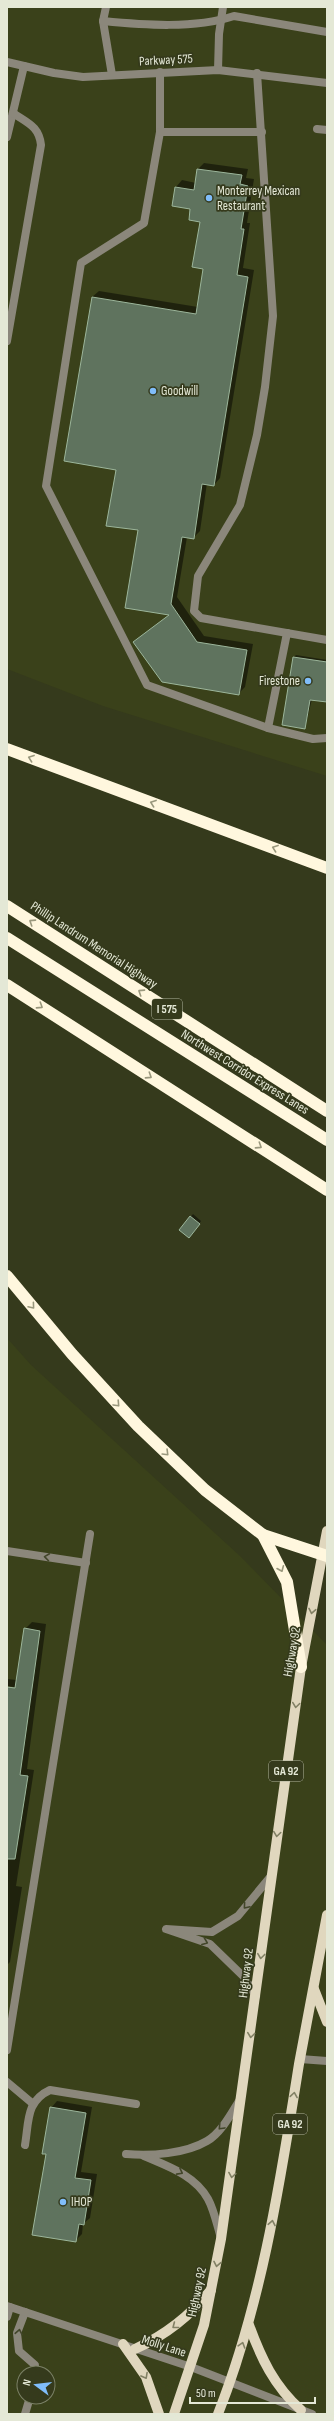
<svg xmlns="http://www.w3.org/2000/svg" width="334" height="2421" font-family="'Sofia Sans Condensed',sans-serif">
<style>
.built{fill:#3a411a;fill-rule:evenodd}
.shadow{fill:#0007}
.building{fill:#5f735e;stroke:#9cb69b}
.lines{fill:none;stroke-linecap:round;stroke-linejoin:round}
.lane{stroke:#8b877b;stroke-width:8}
.street{stroke:#8b877b;stroke-width:8}
.primary{stroke:#e0d7be;stroke-width:10}
.highway{stroke:#fff7de;stroke-width:12}
.oneway{stroke:#9a987d}
.oneway2{stroke:#42462a}
.oneway3{stroke:#828165}
.poi-dot{fill:#80bdfa;stroke:#353a1c;stroke-width:1.5}
.labels{text-anchor:middle;dominant-baseline:central;stroke-width:3.5;stroke-linejoin:round;paint-order:stroke}
.shield{fill:#353a1c;stroke:#b0b49e;stroke-width:1}
.shield-label{font-size:12px;font-weight:bold;fill:#e4e8d6}
.street-label{font-size:13px;fill:#e4e8d6;stroke:#353a1c}
.poi-label{font-size:13px;fill:#e4e8d6;stroke:#353a1c;text-anchor:start}
</style>
<rect width="100%" height="100%" fill="#353a1c"/>
<g class="built">
<polygon points="7,7 327,7 327,776 103,706 7,669"/>
<path d="M7,1338L31,1365L240,1556L327,1645V2414H7ZM24,2373H48V2397H24Z"/>
</g>
<g class="shadow">
<polygon points="204,163 248,169 246,178 254,179 247,223 250,223 243,268 254,270 220,478 214,485 207,483 200,531 193,538 187,537 177,597 204,636 253,644 245,687 238,694 134,642 170,614 117,469 92,297 99,291 198,307 204,268 201,221 191,208 173,205 176,187 182,180 196,183 198,169"/>
<polygon points="296,655 327,660 327,701 312,699 305,728 294,657"/>
<polygon points="193,1214 201,1221 191,1235 180,1230"/>
<polygon points="32,1622 46,1624 27,1769 34,1770 16,1886 22,1887 10,1962 7,1965 7,1688 19,1690 20,1688 7,1686 7,1679 17,1680 25,1629"/>
<polygon points="57,2101 92,2107 81,2172 97,2174 90,2218 83,2224 82,2234 75,2241 47,2154 51,2108"/>
</g>
<g class="building">
<polygon points="197,169 242,175 240,184 248,186 241,229 244,229 237,275 248,277 214,486 202,484 194,539 182,537 171,604 197,642 247,650 239,695 162,682 133,642 169,615 125,608 138,530 106,526 116,470 64,461 92,297 196,314 203,269 192,267 200,222 189,220 190,209 172,206 175,187 194,190"/>
<polygon points="293,657 327,662 327,702 310,700 305,729 282,725"/>
<polygon points="190,1216 200,1224 189,1238 179,1230"/>
<polygon points="24,1628 40,1631 20,1775 28,1776 15,1859 7,1859 7,1687 15,1688"/>
<polygon points="50,2107 86,2113 75,2178 91,2180 84,2225 79,2224 76,2242 32,2235 46,2154 42,2154"/>
</g>
<g class="lines">
<g class="lane">
<polyline points="106,7 103,21 112,75"/>
<path d="M103,21C144,25 194,29 234,16L327,32"/>
<polyline points="218,70 219,34 223,7"/>
<polyline points="160,72 160,132 144,223 81,263 46,486 147,685 268,728 313,739 327,738"/>
<polyline points="257,73 273,316 265,387 257,435 240,505 198,576 194,611 201,618 327,640"/>
<polyline points="317,129 327,130"/>
<polyline points="160,132 262,132"/>
<polyline points="7,137 24,66"/>
<path d="M7,341L41,145C39,126 27,123 13,113"/>
<polyline points="268,728 287,633"/>
<polyline points="7,1551 86,1563"/>
<polyline points="256,1996 244,1977 210,1944 166,1929 212,1932 238,1916 271,1876"/>
<polyline points="7,2050 90,1534"/>
<polyline points="300,2059 327,2061"/>
<polyline points="7,2082 32,2103"/>
<path d="M25,2145C29,2121 26,2101 50,2090L136,2104"/>
<path d="M126,2154C151,2156 185,2154 207,2141C221,2133 231,2114 239,2101"/>
<path d="M144,2156C167,2166 195,2175 208,2199C214,2210 217,2225 221,2238"/>
<polyline points="25,2312 17,2333 19,2351 35,2365 34,2373"/>
<polyline points="7,2317 10,2307"/>
<polyline points="25,2414 30,2397"/>
</g>
<g class="street">
<polyline points="7,62 54,73 83,77 218,70 327,83"/>
<polyline points="7,2306 191,2367 312,2414"/>
</g>
<g class="primary">
<polyline points="314,1989 327,2022"/>
<path d="M249,2325C261,2358 274,2386 301,2410"/>
<polyline points="123,2344 146,2377 159,2414"/>
<path d="M135,2349C166,2335 190,2316 211,2290"/>
<polyline points="174,2414 204,2325 221,2239 301,1667 327,1531"/>
<path d="M218,2414C262,2302 280,2183 299,2064C308,2014 318,1965 327,1915"/>
</g>
<g class="highway">
<polyline points="7,749 327,868"/>
<polyline points="7,906 327,1111"/>
<polyline points="7,938 327,1140"/>
<polyline points="7,985 327,1190"/>
<polyline points="7,1276 72,1354 138,1426 205,1490 263,1535 287,1582 301,1667"/>
<polyline points="263,1535 327,1556"/>
</g>
</g>
<defs><path id="oneway-chevron" d="M-2-3.5L2.5 0L-2 3.5" fill="none" stroke-width="1.6" stroke-linecap="round" stroke-linejoin="round"/></defs>
<g class="oneway">
<use href="#oneway-chevron" transform="translate(31 758) rotate(-160)"/>
<use href="#oneway-chevron" transform="translate(153 803) rotate(-160)"/>
<use href="#oneway-chevron" transform="translate(275 848) rotate(-160)"/>
<use href="#oneway-chevron" transform="translate(32 922) rotate(-147)"/>
<use href="#oneway-chevron" transform="translate(141 992) rotate(-147)"/>
<use href="#oneway-chevron" transform="translate(40 1006) rotate(33)"/>
<use href="#oneway-chevron" transform="translate(149 1076) rotate(33)"/>
<use href="#oneway-chevron" transform="translate(259 1146) rotate(33)"/>
<use href="#oneway-chevron" transform="translate(32 1306) rotate(50)"/>
<use href="#oneway-chevron" transform="translate(117 1404) rotate(47)"/>
<use href="#oneway-chevron" transform="translate(166 1453) rotate(45)"/>
<use href="#oneway-chevron" transform="translate(281 1569) rotate(67)"/>
</g>
<g class="oneway2">
<use href="#oneway-chevron" transform="translate(47 1557) rotate(-172)"/>
<use href="#oneway-chevron" transform="translate(246 1906) rotate(130)"/>
<use href="#oneway-chevron" transform="translate(205 1942) rotate(21)"/>
<use href="#oneway-chevron" transform="translate(221 2127) rotate(133)"/>
<use href="#oneway-chevron" transform="translate(180 2172) rotate(28)"/>
<use href="#oneway-chevron" transform="translate(19 2332) rotate(-79)"/>
</g>
<g class="oneway3">
<use href="#oneway-chevron" transform="translate(312 1611) rotate(101)"/>
<use href="#oneway-chevron" transform="translate(296 1705) rotate(98)"/>
<use href="#oneway-chevron" transform="translate(277 1834) rotate(98)"/>
<use href="#oneway-chevron" transform="translate(261 1956) rotate(97)"/>
<use href="#oneway-chevron" transform="translate(251 2035) rotate(97)"/>
<use href="#oneway-chevron" transform="translate(294 2095) rotate(-81)"/>
<use href="#oneway-chevron" transform="translate(232 2175) rotate(99)"/>
<use href="#oneway-chevron" transform="translate(272 2223) rotate(-79)"/>
<use href="#oneway-chevron" transform="translate(217 2264) rotate(101)"/>
<use href="#oneway-chevron" transform="translate(175 2326) rotate(142)"/>
<use href="#oneway-chevron" transform="translate(242 2345) rotate(-73)"/>
<use href="#oneway-chevron" transform="translate(145 2376) rotate(61)"/>
</g>
<g class="poi-dot">
<circle cx="209" cy="198" r="4"/>
<circle cx="153" cy="391" r="4"/>
<circle cx="308" cy="681" r="4"/>
<circle cx="63" cy="2202" r="4"/>
</g>
<g class="labels">
<g class="shield">
<rect x="152" y="999" width="30" height="20" rx="3"/>
<rect x="269" y="1761" width="34" height="20" rx="3"/>
<rect x="273" y="2114" width="34" height="20" rx="3"/>
</g>
<g class="shield-label">
<text x="167" y="1009">I 575</text>
<text x="286" y="1771">GA 92</text>
<text x="290" y="2124">GA 92</text>
</g>
<g class="street-label">
<text transform="translate(166 60) rotate(-3)">Parkway 575</text>
<text transform="translate(94 945) rotate(33)">Phillip Landrum Memorial Highway</text>
<text transform="translate(245 1072) rotate(32)">Northwest Corridor Express Lanes</text>
<text transform="translate(292 1652) rotate(-80)">Highway 92</text>
<text transform="translate(246 1973) rotate(-83)">Highway 92</text>
<text transform="translate(197 2292) rotate(-78)">Highway 92</text>
<text transform="translate(164 2346) rotate(18)">Molly Lane</text>
</g>
<g class="poi-label">
<text x="217" y="191">Monterrey Mexican<tspan x="217" dy="15">Restaurant</tspan></text>
<text x="161" y="391">Goodwill</text>
<text x="300" y="681" text-anchor="end">Firestone</text>
<text x="71" y="2202">IHOP</text>
</g>
</g>
<rect width="334" height="2421" fill="none" stroke="#e4e8d6" stroke-width="16"/>
<g transform="translate(36 2385) rotate(285)"><circle r="19" fill="#353a1c" stroke="#7b8066"/>
<path d="M0-3L7 15L0 10L-7 15Z" fill="#80bdfa"/>
<text y="-6" font-size="11" font-weight="bold" text-anchor="middle" fill="#e4e8d6">N</text>
</g>
<path d="M190 2397v6h125v-6" fill="none" stroke="#e4e8d6" stroke-width="2"/>
<text x="196" y="2397" font-size="12" fill="#e4e8d6" stroke="#353a1c" stroke-width="3" paint-order="stroke">50 m</text>
</svg>
